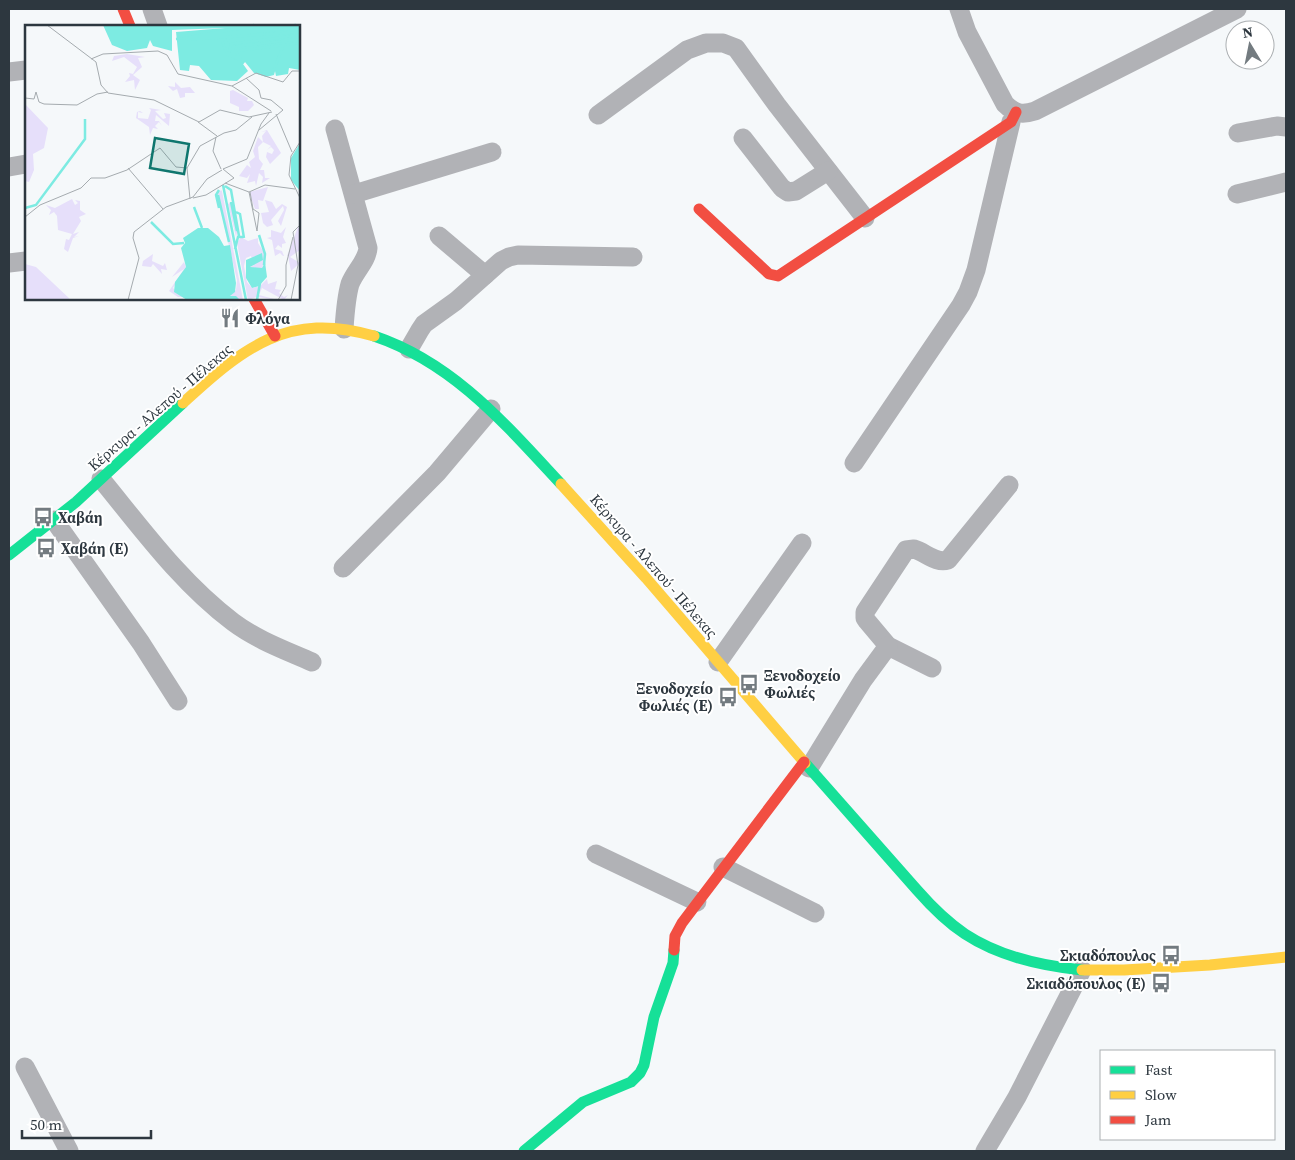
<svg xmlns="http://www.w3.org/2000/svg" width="1295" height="1160" font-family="'Source Serif 4',serif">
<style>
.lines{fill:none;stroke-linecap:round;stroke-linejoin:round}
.street{stroke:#b1b2b6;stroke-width:19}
.fast{stroke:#16e098;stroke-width:11}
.slow{stroke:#ffcf43;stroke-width:11}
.jam{stroke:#f24e42;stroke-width:11}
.labels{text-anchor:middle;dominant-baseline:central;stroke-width:4;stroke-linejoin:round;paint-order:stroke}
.poi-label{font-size:15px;font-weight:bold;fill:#2d373f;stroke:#fff;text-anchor:start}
.street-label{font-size:15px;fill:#2d373f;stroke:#fff}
.inset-river{fill:none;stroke:#7debe2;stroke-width:2.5}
.inset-road{fill:none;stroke:#a5abaf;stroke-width:1}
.view{fill:#0f766e;fill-opacity:0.15;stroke:#0f766e;stroke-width:2.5}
.inset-edge{fill:none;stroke:#2d373f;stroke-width:2.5}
</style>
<rect width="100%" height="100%" fill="#f5f8fa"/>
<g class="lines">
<g class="street">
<polyline points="152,9 158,26"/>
<path d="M959,9L967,32L1005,104C1015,114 1022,115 1035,111L1237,9"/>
<polyline points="9,72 26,70"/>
<polyline points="598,115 687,50 706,43 723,43 736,48 777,105 865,218"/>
<path d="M335,129L368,248C367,261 355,271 350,284C346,298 345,314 344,329"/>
<polyline points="1238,133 1277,126 1286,127"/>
<polyline points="743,138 782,188 788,192 796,191 828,171"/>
<polyline points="9,167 26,164"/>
<polyline points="354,194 492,152"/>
<polyline points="1237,194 1286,182"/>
<polyline points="439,236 485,275"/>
<polyline points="9,263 26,261"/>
<polyline points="409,349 420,330 424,324 456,301 501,261 509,257 518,255 633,257"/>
<polyline points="854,463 961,305 968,292 976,270 1011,122"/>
<path d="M101,479C142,529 181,583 233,622C257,640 285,650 312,662"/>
<polyline points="54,520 141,643 178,701"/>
<polyline points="343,568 437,473 491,409"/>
<polyline points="718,662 802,543"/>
<path d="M932,668L888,646L867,621L865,618V612L906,550L914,549C925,552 936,564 948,560L1009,485"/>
<polyline points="809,768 863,680 888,646"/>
<polyline points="596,854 697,902"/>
<polyline points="723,867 815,913"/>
<polyline points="25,1067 69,1151"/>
<polyline points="985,1151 1017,1097 1082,970"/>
</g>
<g class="fast">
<path d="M374,336C454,363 506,425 561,484"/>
<polyline points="9,555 76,502 183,403"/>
<path d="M805,763L917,890C931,906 947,922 965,934C1000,957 1042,966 1082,970"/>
<polyline points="524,1151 583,1102 631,1082 640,1073 644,1065 654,1017 673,963 674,950"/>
</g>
<g class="slow">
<path d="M183,403C244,347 288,311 374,336"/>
<polyline points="561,484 646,578 805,763"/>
<polyline points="1082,970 1124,970 1210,965 1286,957"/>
</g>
<g class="jam">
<polyline points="123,9 130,26"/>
<polyline points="699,209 769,274 778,276 1011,122 1016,112"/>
<polyline points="254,299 275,336"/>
<polyline points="674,950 675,936 682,923 804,762"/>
</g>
</g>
<defs>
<symbol id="restaurant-bare" viewBox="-9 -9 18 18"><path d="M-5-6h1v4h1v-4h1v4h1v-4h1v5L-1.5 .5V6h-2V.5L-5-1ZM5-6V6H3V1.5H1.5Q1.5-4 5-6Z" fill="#737b80" stroke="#fff" stroke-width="2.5" paint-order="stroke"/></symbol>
<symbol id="bus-bare" viewBox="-9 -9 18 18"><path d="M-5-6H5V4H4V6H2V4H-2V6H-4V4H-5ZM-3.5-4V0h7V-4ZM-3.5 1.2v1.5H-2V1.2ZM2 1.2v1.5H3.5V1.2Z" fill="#737b80" stroke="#fff" stroke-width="2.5" paint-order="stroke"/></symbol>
</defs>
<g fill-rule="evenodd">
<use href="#restaurant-bare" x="216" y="304" width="28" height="28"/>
<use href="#bus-bare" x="29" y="503" width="28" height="28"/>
<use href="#bus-bare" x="32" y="534" width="28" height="28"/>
<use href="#bus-bare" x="735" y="670" width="28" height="28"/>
<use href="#bus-bare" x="714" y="683" width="28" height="28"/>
<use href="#bus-bare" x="1157" y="941" width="28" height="28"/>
<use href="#bus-bare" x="1147" y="969" width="28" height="28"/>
</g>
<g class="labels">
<g class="poi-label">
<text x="245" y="318">Φλόγα</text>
<text x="58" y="517">Χαβάη</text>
<text x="61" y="548">Χαβάη (Ε)</text>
<text x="764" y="675">Ξενοδοχείο<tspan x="764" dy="17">Φωλιές</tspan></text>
<text x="713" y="688" text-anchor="end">Ξενοδοχείο<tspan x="713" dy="17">Φωλιές (E)</tspan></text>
<text x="1156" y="955" text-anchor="end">Σκιαδόπουλος</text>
<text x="1146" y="983" text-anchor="end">Σκιαδόπουλος (E)</text>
</g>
<g class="street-label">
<text transform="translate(160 407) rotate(-41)">Κέρκυρα - Αλεπού - Πέλεκας</text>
<text transform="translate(654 566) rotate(49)">Κέρκυρα - Αλεπού - Πέλεκας</text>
</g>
</g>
<g transform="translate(25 25)">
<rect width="275" height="275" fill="#f5f8fa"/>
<path d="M102,29L120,32L113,33L117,42L108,50L115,55L110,65L109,55L100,57L105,51L104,48L108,49L112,42L99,32L87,36L89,31ZM150,57L156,63L165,62L170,68H160V72L155,73L152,64L148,66L143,61L150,62ZM208,65L223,73L222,76H227L229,80L223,86H214V82L205,78V66ZM0,79L23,103L19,123L8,129L9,145L4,157L0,156ZM124,83L136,85L130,86L138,94L141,93L139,88L145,89L144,101L131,90L130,96H134L137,101L134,97L130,101L133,104L128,103L125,110L124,102L111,93L112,87L115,86L118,88L113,87V93L123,94L126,85ZM242,105L256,128L245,139L241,132L242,127L247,129L249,125L246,122L242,125L246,121L238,117L237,111L241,106L236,107ZM233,112L238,117L233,122L234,134L238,139L235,145H239L240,153H245L237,158L238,152L234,148L231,161L230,156L222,158L225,149L222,153L214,151L222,140L226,143L224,137L230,132L228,126ZM243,162L238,176L233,175L234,184H230L224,167ZM196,165L197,166L218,275L205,271L211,265L212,255L192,170ZM47,174L50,180L53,178L50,175L55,176V185L61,189L54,192L56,196L48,209L54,207L49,212L54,211L48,213L43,227L39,224L41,214L44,215L47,209L33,205L32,191L29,187L24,190L26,185L21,180L30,183ZM240,175L247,177L251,184L257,179L262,182L256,201L253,196L259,185L258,181L246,195L248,200L242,202L238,198L236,188L244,187ZM206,177L213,203L211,212L203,179ZM261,202L258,212L261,218L257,219V223L253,220L250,224L257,226L259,231H262L273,202L275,204V225L265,232L275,238L266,246L263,231H258L255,228L250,231L247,215L242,213L246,212V205L256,208ZM233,210V218L240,229L239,237L237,243L228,244L225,242L229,240L226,231L221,233L219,241L222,257L227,263L235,261L242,254L243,259L252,256L250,264L256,265L254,268L259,272L263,270L259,275L237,263L234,270L253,275L232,272L223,275L212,218L216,212L223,216L233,213ZM128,229L127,236L138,241L140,238L142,245L136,244L137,249L128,239L126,242L117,241L118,236ZM159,237L161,242L148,263L158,272H153L144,266L159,244L147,252ZM0,239L11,242L46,275H0Z" fill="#e6dffa"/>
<path d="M78,0H275V45L264,43L263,49L251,51L250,46L249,50L241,52L229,48L220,37L218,39L223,46L212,56L186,55L174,41L165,40L164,46L155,45L151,7L200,3L147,5V26L128,21L125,15L122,23L102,26L87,20ZM275,118V166L266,155V133ZM173,203H183L194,212L199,221L205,220L211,258L210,267L205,271H211L215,275H162L149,267L150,257L161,242L156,223L160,218L158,213ZM237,228L238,235L225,242L237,243L240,237L242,252L234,261L227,263L221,253V235Z" fill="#7debe2"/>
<path class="inset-river" d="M165,12L229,0M160,13L271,0M151,14L275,3M162,15L275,7M212,33L207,29L208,22L275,14M212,34L202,29L198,18L221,2M217,36L210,26L275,18M219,38L204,28L206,19L275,10M234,46L248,47L262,11M198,160L221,275M200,161L206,165L214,211M193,170L204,217M206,177L212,206M169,182L177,203M0,183L11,180L60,114V94M194,183L191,170L194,165M211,187L215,189L219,213M126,197L148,219L159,218M234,210L240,229L239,240M210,224L213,212H218M232,275L235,258"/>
<path class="inset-road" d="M22,0L71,37L76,60L83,68L129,75L174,97L195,85L224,92L247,87M66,34L78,29L133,26L142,30L153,49L207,61L231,48L258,57L267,46H275M221,53L234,65L236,73L246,75L258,85L234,105M207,61L246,86M0,73L9,74L11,67L14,77L19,79L52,80L72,69L83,67M251,89L267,127M173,97L192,111M191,112L188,126L196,144M275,117L266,131L264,150L275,173M103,143L138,184M162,143L175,121L199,108L211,105L227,92M162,143L165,174M198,144L222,134L236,99L244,88M200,158L224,167L240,160L270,164M224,167L232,206L234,188L228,184L225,167M168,173L181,170L209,153L198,144M0,192L15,180L56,163L66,153H80L102,145L135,123L151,142L162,143M103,275L114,233L108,213L109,207L141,182L168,172L182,154L197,145M253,275L261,261V240L268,212M266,275L273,240L268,207L275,200"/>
<path class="view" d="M130,113L164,119L159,149L125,143Z"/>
<rect width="275" height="275" class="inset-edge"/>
</g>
<rect width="1295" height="1160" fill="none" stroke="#2d373f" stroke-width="20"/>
<rect x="1100" y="1050" width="175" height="90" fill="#ffffff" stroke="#abafb2"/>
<rect x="1110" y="1066" width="25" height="8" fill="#16e098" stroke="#abafb2"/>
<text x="1145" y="1075" font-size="15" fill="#2d373f">Fast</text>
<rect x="1110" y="1091" width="25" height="8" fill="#ffcf43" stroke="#abafb2"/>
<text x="1145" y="1100" font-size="15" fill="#2d373f">Slow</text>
<rect x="1110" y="1116" width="25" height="8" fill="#f24e42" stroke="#abafb2"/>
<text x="1145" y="1125" font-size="15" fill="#2d373f">Jam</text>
<g transform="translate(1250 45) rotate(350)"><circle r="24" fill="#ffffff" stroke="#abafb2"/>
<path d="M0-4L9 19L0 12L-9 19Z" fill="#737b80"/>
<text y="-8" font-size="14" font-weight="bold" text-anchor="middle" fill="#2d373f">N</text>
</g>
<path d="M22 1130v8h129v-8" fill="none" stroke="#2d373f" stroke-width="2.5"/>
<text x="30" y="1130" font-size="15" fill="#2d373f" stroke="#ffffff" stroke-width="4" paint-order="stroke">50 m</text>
</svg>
